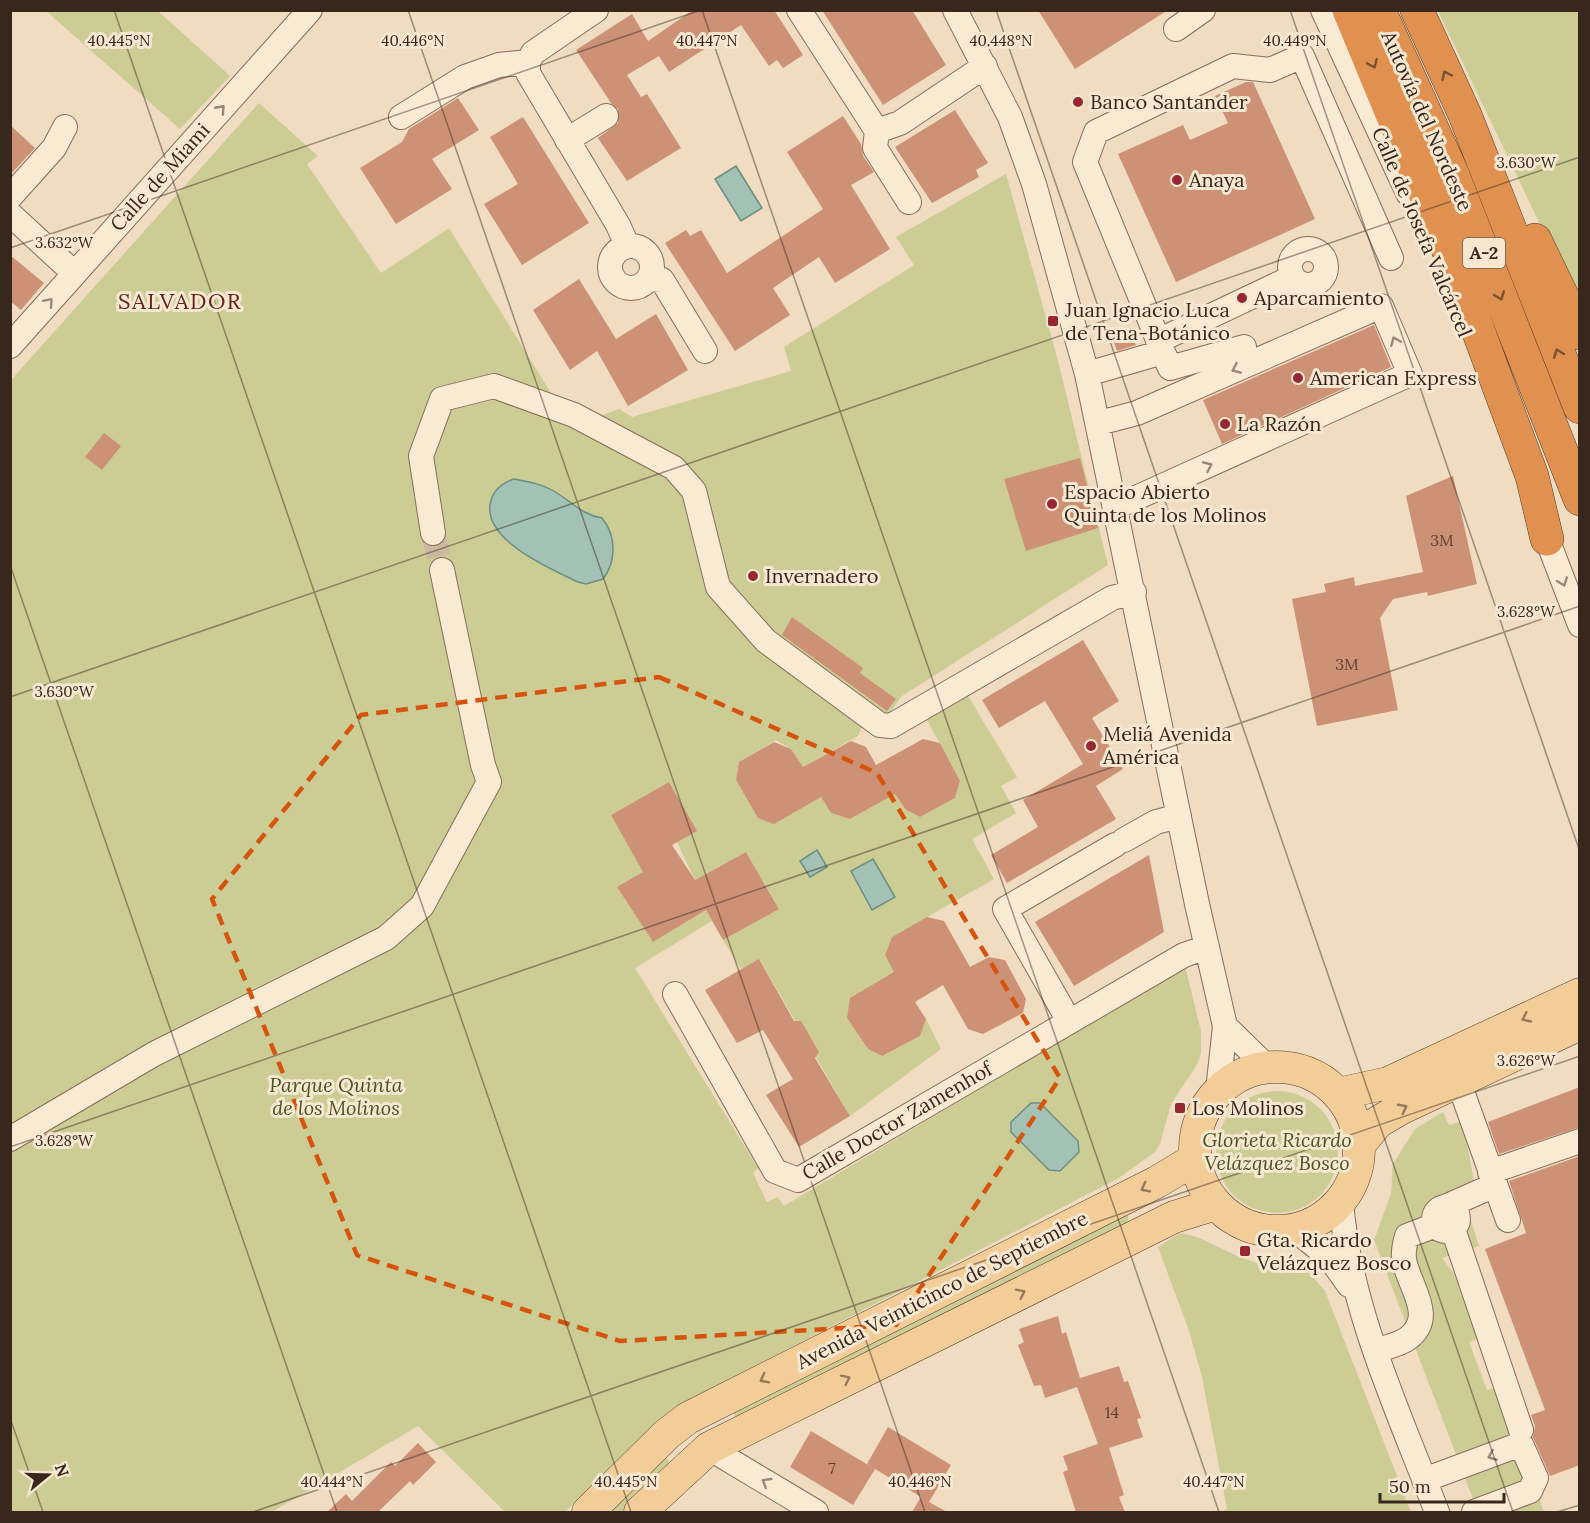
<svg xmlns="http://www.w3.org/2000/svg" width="1590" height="1523" font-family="Lora,serif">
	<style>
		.green { fill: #cccd95 }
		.water { fill: #a4c1b5; stroke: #6b8f82; stroke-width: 1.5 }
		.building { fill: #cd9176 }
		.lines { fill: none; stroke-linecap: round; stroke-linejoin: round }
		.minor-tunnel { stroke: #cab8a0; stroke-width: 24; stroke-dasharray: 24 12; stroke-linecap: butt }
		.minor-casing { stroke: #886d58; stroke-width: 26 }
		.major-casing { stroke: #563c2d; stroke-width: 33 }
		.highway-casing { stroke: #563c2d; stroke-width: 34 }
		.minor { stroke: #f9ead4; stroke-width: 24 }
		.major { stroke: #f3cd98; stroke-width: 32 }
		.highway { stroke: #e09150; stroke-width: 33 }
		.oneway { stroke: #7b5131 }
		.oneway2 { stroke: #988878 }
		.oneway3 { stroke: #967a5a }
		.marked { fill: none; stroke: #d6540e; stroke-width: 4.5; stroke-dasharray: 12 8; stroke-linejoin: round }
		.ticks { fill: none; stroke: #38271d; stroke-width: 1.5; stroke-opacity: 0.45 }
		.poi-dot { fill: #982734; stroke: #f6e7d1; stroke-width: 2 }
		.labels { text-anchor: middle; stroke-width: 6; stroke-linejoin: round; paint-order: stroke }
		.number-label { font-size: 16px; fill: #5d4233 }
		.shield { fill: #f6e7d1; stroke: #716153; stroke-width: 1.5 }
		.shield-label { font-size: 18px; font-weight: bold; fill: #38271d }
		.poi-label { font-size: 20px; fill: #38271d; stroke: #f6e7d1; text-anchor: start }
		.street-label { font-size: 20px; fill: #38271d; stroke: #f6e7d1 }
		.park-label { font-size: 20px; font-style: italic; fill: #4d5523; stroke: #f6e7d1 }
		.quarter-label { font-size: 22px; letter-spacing: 1.5px; fill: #65231c; stroke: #f6e7d1 }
		.ticks-label { font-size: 15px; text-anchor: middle; fill: #38271d; stroke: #f6e7d1; stroke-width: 6; stroke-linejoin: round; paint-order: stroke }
	</style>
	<rect width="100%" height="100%" fill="#efdcc1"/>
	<!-- green -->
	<path class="green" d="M 46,11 L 158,11 L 230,76 L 180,129 Z
		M 1438,11 L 1579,11 L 1579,306 Z
		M 259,103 L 318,156 L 307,164 L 381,273 L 449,228 L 551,393 L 603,415 L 619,409 L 632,417 L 791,371 L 784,347 L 914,265 L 896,237 L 1006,174 L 1057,357 L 1108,565 L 902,696 L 888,715 L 848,696 L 863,724 L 858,736 L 803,767 L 791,749 L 776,740 L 739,762 L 736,780 L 821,797 L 831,813 L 850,819 L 895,794 L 906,810 L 920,817 L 955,798 L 960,781 L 927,720 L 968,696 L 1017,777 L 1001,786 L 1016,813 L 972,839 L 994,879 L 892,937 L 885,955 L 895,972 L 847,1018 L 868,1049 L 882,1056 L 920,1036 L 926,1019 L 941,1049 L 850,1116 L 760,960 L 741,969 L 723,940 L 779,908 L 746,852 L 695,880 L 677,842 L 696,830 L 669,782 L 611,815 L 677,853 L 617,887 L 653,942 L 706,910 L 712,921 L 635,968 L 758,1168 L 753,1173 L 767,1202 L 778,1197 L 784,1206 L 1185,966 L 1201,1031 L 1201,1053 L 1197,1065 L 1171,1104 L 1160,1144 L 1156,1151 L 1119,1178 L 681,1404 L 663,1417 L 565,1512 L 505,1512 L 418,1426 L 272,1512 L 11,1512 L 10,381 Z
		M1216 1152a61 61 0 1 1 122 0a61 61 0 1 1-122 0Z
		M 1443,1112 L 1449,1125 L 1463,1121 L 1474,1182 L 1465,1202 L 1479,1246 L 1442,1258 L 1454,1274 L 1480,1338 L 1469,1342 L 1487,1390 L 1499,1387 L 1544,1512 L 1478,1512 L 1374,1240 L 1391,1194 L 1393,1164 L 1415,1129 Z
		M 1123,1208 C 1129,1215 1130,1219 1126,1227 L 740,1423 L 729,1406 Z
		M 1180,1233 C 1207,1237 1228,1255 1254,1262 C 1271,1267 1289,1261 1305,1271 C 1313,1275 1319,1285 1325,1291 L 1411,1512 L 1221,1512 L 1227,1509 L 1202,1377 L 1189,1331 L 1158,1247 Z
		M 666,1457 L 671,1464 L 629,1512 L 602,1512 Z"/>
	<!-- water -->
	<path class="water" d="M 736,166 L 762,208 L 741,221 L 715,179 Z
		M 514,479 C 531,482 546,485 560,495 C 575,505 584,515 602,518 C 616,535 617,561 603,579 L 586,584 L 578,582 C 551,569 485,541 490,505 C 492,490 502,483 514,479 Z
		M 817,850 L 827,867 L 810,877 L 800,861 Z
		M 873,859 L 895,897 L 872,910 L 851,871 Z
		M 1031,1103 L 1040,1103 L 1078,1141 L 1079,1152 L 1060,1171 L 1049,1170 L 1011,1132 L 1011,1122 Z"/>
	<!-- building -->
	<path class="building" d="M 693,10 L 774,10 L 803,55 L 783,68 L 777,60 L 769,66 L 741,25 L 669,72 L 659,56 L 627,75 L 641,97 L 647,94 L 681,148 L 627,181 L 598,138 L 618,123 L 618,109 L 611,103 L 576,50 L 632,14 L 648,41 Z
		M 822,10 L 912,10 L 946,65 L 883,105 Z
		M 1038,10 L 1168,10 L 1075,69 Z
		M 1246,82 L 1253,82 L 1315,219 L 1176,282 L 1118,154 L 1183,125 L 1190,140 L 1228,123 L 1215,96 Z
		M 458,98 L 479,130 L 432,159 L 452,189 L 396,224 L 360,168 L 402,142 L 409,129 Z
		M 955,110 L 988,163 L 976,170 L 979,177 L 932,203 L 895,147 Z
		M 843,116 L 861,144 L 863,156 L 874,172 L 851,185 L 890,249 L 835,283 L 819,257 L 773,288 L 790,315 L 735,351 L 665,243 L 686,230 L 690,236 L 701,230 L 727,273 L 823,209 L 787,152 Z
		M 523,117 L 589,223 L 522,265 L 484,204 L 518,184 L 490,137 Z
		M 10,125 L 35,148 L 10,175 Z
		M 10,255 L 44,283 L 21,310 L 10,301 Z
		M 579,279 L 616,339 L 656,314 L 688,370 L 628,406 L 597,351 L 570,370 L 533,310 Z
		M 1374,325 L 1391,367 L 1222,444 L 1203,400 Z
		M 1130,329 L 1136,345 L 1117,351 L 1111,334 Z
		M 104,433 L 121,446 L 102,470 L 85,457 Z
		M 1080,458 L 1098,528 L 1026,551 L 1004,479 Z
		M 1453,476 L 1477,584 L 1428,596 L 1427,592 L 1393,599 L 1380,618 L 1398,710 L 1317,726 L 1292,599 L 1326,592 L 1324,584 L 1354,577 L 1355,586 L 1423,572 L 1406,496 Z
		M 792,617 L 863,668 L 860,673 L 896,699 L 887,711 L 782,635 Z
		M 1083,640 L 1119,701 L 1092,718 L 1123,769 L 1096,786 L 1116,819 L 1007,883 L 991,855 L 1038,827 L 1023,800 L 1083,764 L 1045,701 L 999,728 L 982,700 Z
		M 923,739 L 940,743 L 960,781 L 955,798 L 920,817 L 906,810 L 895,794 L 850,819 L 831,813 L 821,797 L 774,824 L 758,818 L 736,780 L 739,762 L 774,742 L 791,749 L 803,767 L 851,741 L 866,747 L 876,765 Z
		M 669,782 L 697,831 L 672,845 L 695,880 L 746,852 L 779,909 L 723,940 L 706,910 L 653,942 L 617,887 L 643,872 L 611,815 Z
		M 1149,855 L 1164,932 L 1074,986 L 1035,922 Z
		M 927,917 L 944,921 L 970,967 L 989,957 L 1005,960 L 1026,999 L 1023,1013 L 983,1034 L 968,1029 L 943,985 L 915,1002 L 926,1019 L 920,1036 L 882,1056 L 868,1049 L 847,1018 L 850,998 L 894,972 L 885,955 L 892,937 Z
		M 759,959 L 794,1021 L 801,1021 L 819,1052 L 815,1058 L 850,1116 L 799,1147 L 766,1095 L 793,1079 L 763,1030 L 737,1043 L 705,990 Z
		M 1580,1087 L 1580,1127 L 1499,1154 L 1488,1122 Z
		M 1580,1156 L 1580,1465 L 1550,1476 L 1533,1437 L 1535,1426 L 1531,1415 L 1545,1410 L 1485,1249 L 1526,1233 L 1509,1181 Z
		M 1058,1316 L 1062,1334 L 1066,1332 L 1080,1378 L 1119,1366 L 1124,1382 L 1128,1381 L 1141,1418 L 1137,1419 L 1143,1437 L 1109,1448 L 1124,1495 L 1119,1497 L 1125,1512 L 1076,1512 L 1063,1472 L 1068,1470 L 1063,1456 L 1098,1444 L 1077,1387 L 1045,1398 L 1041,1385 L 1034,1386 L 1018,1345 L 1024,1342 L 1019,1329 Z
		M 888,1427 L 951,1465 L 929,1502 L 947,1512 L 912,1512 L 921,1497 L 867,1464 Z
		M 811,1431 L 875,1469 L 853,1505 L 790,1467 Z
		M 418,1443 L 436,1462 L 413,1485 L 410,1481 L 378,1512 L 327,1512 L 346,1494 L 352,1501 L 391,1462 L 395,1466 Z"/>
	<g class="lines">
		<!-- minor-tunnel -->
		<path class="minor-tunnel" d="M 433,533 L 442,570"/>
		<defs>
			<path id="minor" d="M 596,10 L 533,53 L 528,62 L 528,73 L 618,225 L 627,245
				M 799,10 L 877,131 L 900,123 L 985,66
				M 955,10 L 1010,117 L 1034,184 L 1087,374 L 1197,904 L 1225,1026 L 1267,1067
				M 1323,10 L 1408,193
				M 1176,29 L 1203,10
				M 401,117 L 465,77 L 499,65 L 528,62
				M 877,131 L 875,148 L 909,202
				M 567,140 L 606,116
				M 10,197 L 54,148 L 65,127
				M 10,214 L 74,273
				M610 267a21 21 0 1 1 42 0a21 21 0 1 1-42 0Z
				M1290 267a18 18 0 1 1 36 0a18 18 0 1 1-36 0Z
				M 648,279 L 662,280 L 705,351
				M 1158,341 L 1293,277
				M 10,346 L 310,10
				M 1163,352 L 1085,162 L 1096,132 L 1233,66 L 1270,70 L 1302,56 L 1391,258
				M 1087,374 L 1163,352 L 1170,368 L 1244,347
				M 1099,423 L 1137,413 L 1381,306 L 1410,374 L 1116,507
				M 1541,523 L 1580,625
				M 433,533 L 421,456 L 442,399 L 494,386 L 574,415 L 674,468 L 694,491 L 718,587 L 766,641 L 880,725 L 891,726 L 1112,598 L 1134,592
				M 1124,840 L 1156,822 L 1179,816
				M 675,994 L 775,1171 L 798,1180 L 1184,955 L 1207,947
				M 1069,1021 L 1005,909 L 1115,845
				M 1459,1083 L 1508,1220
				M 1218,1091 L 1225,1026
				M 10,1139 L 154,1054 L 386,938 L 422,906 L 489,782 L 483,765 L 442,570
				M 1490,1172 L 1580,1141
				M 1341,1201 C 1349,1307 1399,1413 1437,1512
				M1434 1219a12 12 0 1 1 24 0a12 12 0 1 1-24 0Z
				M 1445,1207 L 1495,1185
				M 1294,1229 L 1329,1257 L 1349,1285
				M 1453,1229 L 1521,1430
				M 1376,1351 C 1386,1347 1398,1345 1407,1339 C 1438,1317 1408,1286 1404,1259 C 1403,1251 1405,1243 1407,1236 L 1436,1225
				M 709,1448 L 816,1512
				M 1424,1480 L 1521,1444 L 1536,1478 L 1530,1491 L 1474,1512"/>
			<path id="major" d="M1195 1149a82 82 0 1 1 164 0a82 82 0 1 1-164 0Z
				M 1338,1094 L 1388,1083 L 1580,994
				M 1359,1145 L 1378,1122 L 1402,1108 L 1580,1024
				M 588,1512 L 667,1434 L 688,1418 L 1157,1182 L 1195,1159
				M 640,1512 L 709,1448 L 1174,1217 L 1216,1204"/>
			<path id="highway" d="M 1349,10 L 1448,249 L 1532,476 L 1547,539
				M 1379,10 L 1452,173 L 1580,499
				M 1417,10 L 1465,115 L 1580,407
				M 1535,240 L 1580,333"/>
		</defs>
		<!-- minor casing -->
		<use href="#minor" class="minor-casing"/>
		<!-- major casing -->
		<use href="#major" class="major-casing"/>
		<!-- highway casing -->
		<use href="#highway" class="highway-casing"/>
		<!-- minor -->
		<use href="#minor" class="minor"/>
		<!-- major -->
		<use href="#major" class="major"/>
		<!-- highway -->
		<use href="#highway" class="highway"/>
	</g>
	<!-- one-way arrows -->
	<defs><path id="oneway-chevron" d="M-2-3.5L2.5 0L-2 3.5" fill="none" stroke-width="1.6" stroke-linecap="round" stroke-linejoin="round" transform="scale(1.5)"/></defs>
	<g class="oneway">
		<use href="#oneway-chevron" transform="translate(1373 64) rotate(67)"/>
		<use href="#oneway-chevron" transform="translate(1446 75) rotate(-115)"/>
		<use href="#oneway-chevron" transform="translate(1500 296) rotate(69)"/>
		<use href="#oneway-chevron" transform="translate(1558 353) rotate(-111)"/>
	</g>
	<g class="oneway2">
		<use href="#oneway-chevron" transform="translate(221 109) rotate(-48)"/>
		<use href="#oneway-chevron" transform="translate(49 302) rotate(-49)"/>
		<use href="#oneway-chevron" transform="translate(1395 341) rotate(-113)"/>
		<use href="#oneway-chevron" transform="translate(1236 369) rotate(156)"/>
		<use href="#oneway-chevron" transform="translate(1208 466) rotate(-24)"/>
		<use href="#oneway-chevron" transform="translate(1563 582) rotate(69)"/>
		<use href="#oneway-chevron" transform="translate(1492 1456) rotate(158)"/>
		<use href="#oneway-chevron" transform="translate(766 1482) rotate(-149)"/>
	</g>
	<g class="oneway3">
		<use href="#oneway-chevron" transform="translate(1526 1018) rotate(155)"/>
		<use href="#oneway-chevron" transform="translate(1403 1108) rotate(-27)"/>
		<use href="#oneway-chevron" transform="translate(1145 1188) rotate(153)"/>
		<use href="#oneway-chevron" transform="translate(1021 1293) rotate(-26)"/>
		<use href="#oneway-chevron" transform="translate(764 1379) rotate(153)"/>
		<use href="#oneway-chevron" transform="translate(846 1379) rotate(-26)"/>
	</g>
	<!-- marked area -->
	<path class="marked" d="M 659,677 L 877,773 L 1060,1078 L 896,1325 L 620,1341 L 357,1255 L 212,899 L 361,715 Z"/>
	<!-- ticks -->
	<path class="ticks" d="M 114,10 L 631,1512M 408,10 L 925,1512M 702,10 L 1219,1512M 996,10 L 1513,1512M 1290,10 L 1580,852M 10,248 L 701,10M 10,565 L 337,1512M 10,697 L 1580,157M 10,1147 L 1580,606M 10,1418 L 43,1512M 253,1512 L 1580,1056M 1557,1512 L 1580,1505"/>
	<!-- markers -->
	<g class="poi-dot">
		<circle cx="1078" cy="102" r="6"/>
		<circle cx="1177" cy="180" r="6"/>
		<circle cx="1242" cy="298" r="6"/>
		<rect x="1047" y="315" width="12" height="12" rx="3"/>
		<circle cx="1298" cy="378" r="6"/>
		<circle cx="1225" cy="424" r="6"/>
		<circle cx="1052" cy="504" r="6"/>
		<circle cx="753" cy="576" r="6"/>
		<circle cx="1091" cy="746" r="6"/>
		<rect x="1174" y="1102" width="12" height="12" rx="3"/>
		<rect x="1239" y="1245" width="12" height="12" rx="3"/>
	</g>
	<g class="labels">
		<!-- number labels -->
		<g class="number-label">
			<text x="1442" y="546">3M</text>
			<text x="1347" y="670">3M</text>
			<text x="1112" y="1418">14</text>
			<text x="832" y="1474">7</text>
		</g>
		<!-- shield labels -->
		<rect class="shield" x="1463" y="238" width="42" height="30" rx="4.5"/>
		<g class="shield-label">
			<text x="1484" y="259">A-2</text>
		</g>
		<!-- poi labels -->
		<g class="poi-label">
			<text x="1090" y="109">Banco Santander</text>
			<text x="1189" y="187">Anaya</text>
			<text x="1254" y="305">Aparcamiento</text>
			<text x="1065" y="317">Juan Ignacio Luca<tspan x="1065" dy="23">de Tena-Botánico</tspan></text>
			<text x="1310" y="385">American Express</text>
			<text x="1237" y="431">La Razón</text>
			<text x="1064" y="499">Espacio Abierto<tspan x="1064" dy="23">Quinta de los Molinos</tspan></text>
			<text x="765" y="583">Invernadero</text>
			<text x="1103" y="741">Meliá Avenida<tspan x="1103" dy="23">América</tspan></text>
			<text x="1192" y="1115">Los Molinos</text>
			<text x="1257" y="1247">Gta. Ricardo<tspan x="1257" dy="23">Velázquez Bosco</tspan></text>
		</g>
		<!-- street labels -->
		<g class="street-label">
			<text transform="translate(1427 121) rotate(66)" y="7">Autovía del Nordeste</text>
			<text transform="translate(160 177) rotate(-48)" y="7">Calle de Miami</text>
			<text transform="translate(1422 232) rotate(67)" y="7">Calle de Josefa Valcárcel</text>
			<text transform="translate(897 1121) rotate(-30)" y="7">Calle Doctor Zamenhof</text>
			<text transform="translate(942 1290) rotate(-27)" y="7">Avenida Veinticinco de Septiembre</text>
		</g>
		<!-- park labels -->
		<g class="park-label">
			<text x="336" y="1092">Parque Quinta<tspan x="336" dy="23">de los Molinos</tspan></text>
			<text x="1277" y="1147">Glorieta Ricardo<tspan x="1277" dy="23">Velázquez Bosco</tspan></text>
		</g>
		<!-- quarter labels -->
		<g class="quarter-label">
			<text x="180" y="309">SALVADOR</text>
		</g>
	</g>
	<g class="ticks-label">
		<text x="119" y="46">40.445°N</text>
		<text x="413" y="46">40.446°N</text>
		<text x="707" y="46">40.447°N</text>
		<text x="1001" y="46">40.448°N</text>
		<text x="1295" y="46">40.449°N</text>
		<text x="1526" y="168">3.630°W</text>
		<text x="64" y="248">3.632°W</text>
		<text x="1526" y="617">3.628°W</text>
		<text x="64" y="697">3.630°W</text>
		<text x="1526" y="1066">3.626°W</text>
		<text x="64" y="1146">3.628°W</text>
		<text x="332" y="1487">40.444°N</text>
		<text x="626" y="1487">40.445°N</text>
		<text x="920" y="1487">40.446°N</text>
		<text x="1214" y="1487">40.447°N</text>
	</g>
	<!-- border -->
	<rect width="1590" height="1523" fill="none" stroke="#38271d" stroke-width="24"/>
	<!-- north arrow -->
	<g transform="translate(48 1475) rotate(71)" stroke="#f6e7d1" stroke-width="4.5" paint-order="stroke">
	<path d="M0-4.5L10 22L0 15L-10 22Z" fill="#38271d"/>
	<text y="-9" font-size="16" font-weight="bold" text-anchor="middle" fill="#38271d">N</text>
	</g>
	<!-- scale -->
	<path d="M1380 1493v9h124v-9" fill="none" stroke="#38271d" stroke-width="3"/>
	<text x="1389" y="1493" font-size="18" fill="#38271d" stroke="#f6e7d1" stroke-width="4.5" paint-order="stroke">50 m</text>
</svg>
